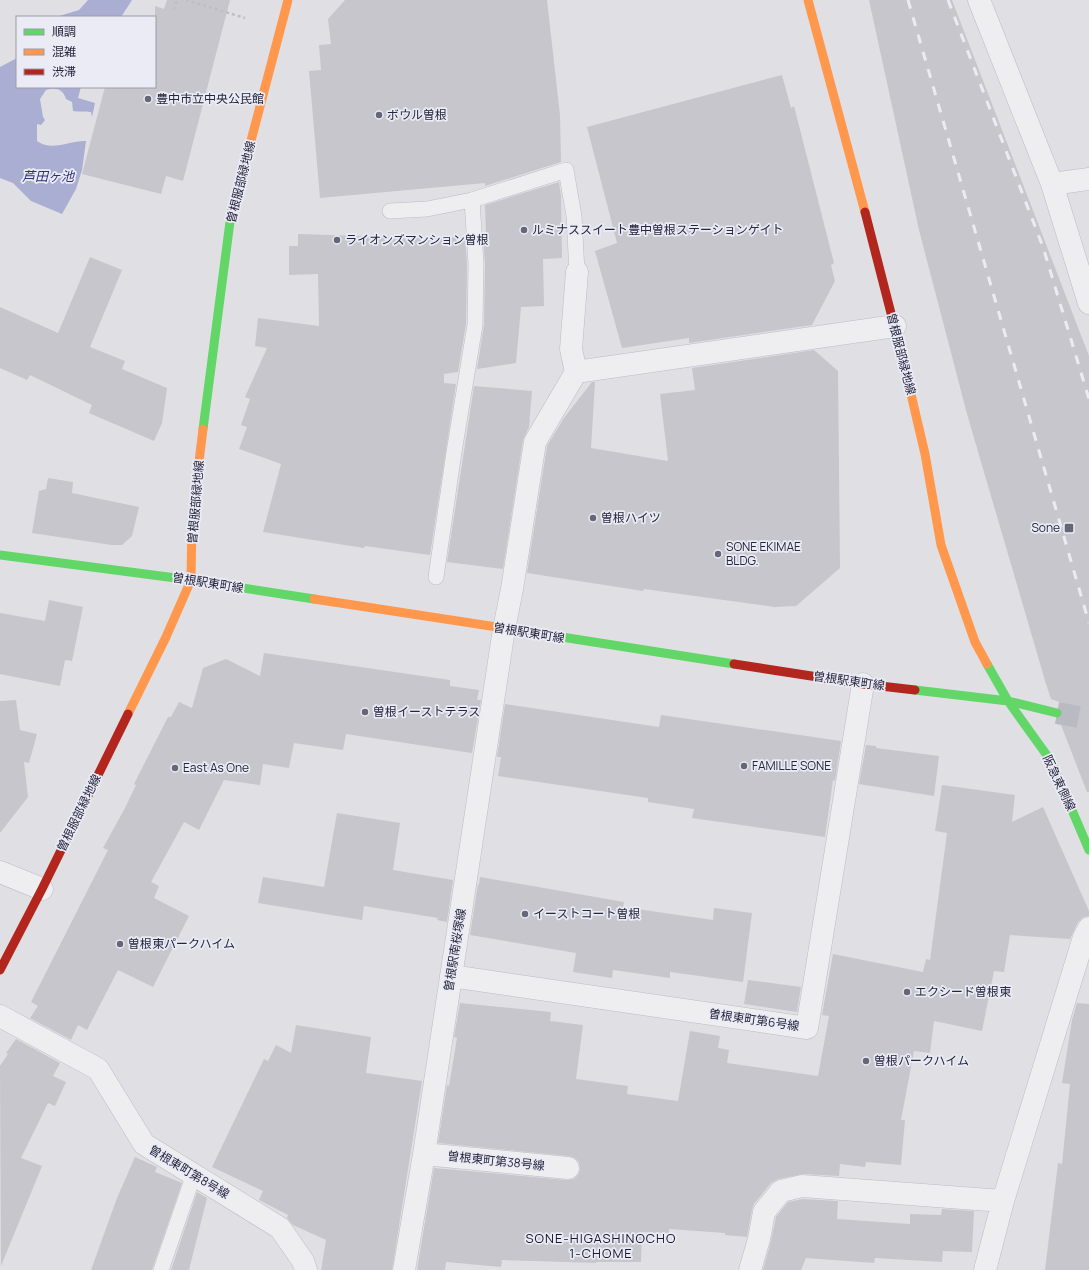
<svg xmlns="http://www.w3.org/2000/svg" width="1089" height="1270" font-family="Manrope,'Noto Sans JP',sans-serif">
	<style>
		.water { fill: #aaaed2 }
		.building { fill: #c6c6cc }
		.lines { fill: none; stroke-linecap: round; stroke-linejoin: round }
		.secondary-tunnel { stroke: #babac3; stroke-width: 22; stroke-dasharray: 22 11; stroke-linecap: butt }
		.lane-casing { stroke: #bcbcc2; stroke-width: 16 }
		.street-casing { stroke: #bcbcc2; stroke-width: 23 }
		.path { stroke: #bebec4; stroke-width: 2.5; stroke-dasharray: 3 3; stroke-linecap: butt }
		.lane { stroke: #eeeef1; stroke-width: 15 }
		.street { stroke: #eeeef1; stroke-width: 22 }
		.fast { stroke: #63d668; stroke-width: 9 }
		.slow { stroke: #ff974d; stroke-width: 9 }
		.jam { stroke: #b3261e; stroke-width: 9 }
		.rail-casing { stroke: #c7c7cc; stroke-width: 4.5 }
		.rail { stroke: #ebebf5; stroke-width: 3; stroke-dasharray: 9; stroke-linecap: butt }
		.poi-dot { fill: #666678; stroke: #ebebf5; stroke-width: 1.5 }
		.labels { text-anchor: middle; stroke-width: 3.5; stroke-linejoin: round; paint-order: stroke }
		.poi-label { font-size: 12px; fill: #25253e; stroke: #ebebf5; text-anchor: start }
		.street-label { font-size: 12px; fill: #25253e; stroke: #ebebf5 }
		.water-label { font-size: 13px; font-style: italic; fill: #2c3175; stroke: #ebebf5 }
		.neighbourhood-label { font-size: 13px; letter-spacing: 1px; fill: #18172f; stroke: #ebebf5 }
	</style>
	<rect width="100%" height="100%" fill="#dfdfe4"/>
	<!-- water -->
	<path class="water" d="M 88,0 L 132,0 L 121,17 L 56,17 L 79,10 Z
		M 17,58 L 17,87 L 81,87 L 78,98 L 95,103 L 92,117 L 91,112 C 84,111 79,112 73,111 L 72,102 L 66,99 C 63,89 56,87 46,90 L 40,99 L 43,117 L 45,120 L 41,125 L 37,124 L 37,141 C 52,152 71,140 86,141 L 82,170 L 76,189 L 62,214 L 31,201 L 13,183 L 0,178 L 0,67 Z"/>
	<!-- building -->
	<path class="building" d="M 167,0 L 230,0 L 183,181 L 166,176 L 161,194 L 82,174 L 105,87 L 155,87 L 155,6 L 164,9 Z
		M 345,0 L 547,0 L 560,115 L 561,162 L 485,186 L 485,183 L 320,198 L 309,71 L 321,70 L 319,45 L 331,44 L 328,19 Z
		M 869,0 L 952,0 L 1089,356 L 1089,792 L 1087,792 L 1061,725 L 1066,721 L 1069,716 L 1069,709 L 1065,704 L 1051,699 L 1046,684 L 967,414 L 919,230 Z
		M 782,75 L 791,108 L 794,106 L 834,263 L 831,265 L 835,281 L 812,325 L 689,343 L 689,338 L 622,348 L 595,251 L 617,243 L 587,127 Z
		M 559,182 L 561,196 L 562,258 L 543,259 L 544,306 L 521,307 L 516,363 L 477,369 L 484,325 L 485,264 L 483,236 L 486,236 L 485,205 Z
		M 298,234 L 432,238 L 465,237 L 467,264 L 466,324 L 458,372 L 444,374 L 444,383 L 456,384 L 430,555 L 365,546 L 364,548 L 263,532 L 281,464 L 239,449 L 247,427 L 241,425 L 250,399 L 245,397 L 267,348 L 255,346 L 258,318 L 319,326 L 318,274 L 289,275 L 289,246 L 298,246 Z
		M 90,257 L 122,270 L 90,347 L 125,361 L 122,369 L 167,388 L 162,423 L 154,441 L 89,413 L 92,405 L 30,375 L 27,380 L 0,368 L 0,307 L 58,333 Z
		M 814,350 L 838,371 L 840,568 L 796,606 L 774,607 L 644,589 L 643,591 L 527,573 L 547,446 L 564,418 L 592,382 L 595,382 L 591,448 L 668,461 L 660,394 L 695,390 L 692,368 Z
		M 474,386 L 532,391 L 529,427 L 523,440 L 503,569 L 447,562 Z
		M 48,478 L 73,482 L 72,493 L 139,507 L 132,536 L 122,545 L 112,545 L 32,533 L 39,491 L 46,489 Z
		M 49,600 L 83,607 L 72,661 L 65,660 L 60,686 L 0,674 L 0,613 L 45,621 Z
		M 264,653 L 450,680 L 450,686 L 479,690 L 477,700 L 481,700 L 472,753 L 346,734 L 343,750 L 294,743 L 289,768 L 263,764 L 260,785 L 224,780 L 199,830 L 184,822 L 151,882 L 159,886 L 154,898 L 189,916 L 153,987 L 118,970 L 87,1030 L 78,1025 L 71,1040 L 30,1018 L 38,1006 L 31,1002 L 108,850 L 103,848 L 125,808 L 136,785 L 134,784 L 168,717 L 171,717 L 179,702 L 192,708 L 203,668 L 226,659 L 260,676 Z
		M 16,700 L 20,730 L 37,734 L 29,763 L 24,762 L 28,797 L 0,833 L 0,701 Z
		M 505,704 L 659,727 L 661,715 L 841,741 L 835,781 L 833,780 L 825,837 L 692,818 L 694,809 L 648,802 L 648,798 L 498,776 L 501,757 L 497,757 Z
		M 866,745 L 876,746 L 876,748 L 939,756 L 934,796 L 859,784 Z
		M 942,785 L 1015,795 L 1012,822 L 1043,807 L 1089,911 L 1089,916 L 1083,917 L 1078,922 L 1070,939 L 1010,935 L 1004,972 L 994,971 L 982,1031 L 934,1021 L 930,1053 L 914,1051 L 901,1120 L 905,1120 L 901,1165 L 866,1162 L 865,1167 L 840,1164 L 839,1176 L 803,1174 L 778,1179 L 771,1183 L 754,1204 L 752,1210 L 747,1237 L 725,1235 L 725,1233 L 669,1229 L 669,1233 L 642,1232 L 641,1262 L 596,1262 L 596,1263 L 502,1260 L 501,1267 L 446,1262 L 445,1270 L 417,1270 L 434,1168 L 567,1180 L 574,1179 L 578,1175 L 580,1170 L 579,1162 L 575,1158 L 569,1156 L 438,1143 L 447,1085 L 449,1086 L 457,1038 L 454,1037 L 460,1003 L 551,1012 L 550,1021 L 583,1025 L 576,1079 L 628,1086 L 627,1094 L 678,1101 L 690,1031 L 720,1036 L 718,1048 L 729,1050 L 727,1063 L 818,1076 L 829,1016 L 822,1015 L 833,954 L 923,972 L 926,959 L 930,960 L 947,833 L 935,831 Z
		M 337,813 L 400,823 L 393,870 L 453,880 L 447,922 L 437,920 L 438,918 L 364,906 L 362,920 L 258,903 L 263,877 L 324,887 Z
		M 480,877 L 624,902 L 623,907 L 713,920 L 714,908 L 752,913 L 743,982 L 670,972 L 670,978 L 613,970 L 612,978 L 573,972 L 576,953 L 470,935 L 478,884 L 479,885 Z
		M 748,980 L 801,987 L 797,1012 L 744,1004 Z
		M 1077,1003 L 1089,1004 L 1089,1270 L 1045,1270 L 1058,1163 L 1062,1164 L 1070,1084 L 1062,1083 L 1072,1020 Z
		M 296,1025 L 371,1037 L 366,1073 L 422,1081 L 392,1270 L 321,1270 L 326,1240 L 293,1225 L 287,1218 L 288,1215 L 259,1200 L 263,1191 L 212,1167 L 264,1059 L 268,1061 L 276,1045 L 291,1053 Z
		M 16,1039 L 60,1063 L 53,1076 L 66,1082 L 55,1106 L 48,1103 L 21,1158 L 42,1166 L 1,1266 L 0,1066 L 8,1054 L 6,1053 Z
		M 135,1157 L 157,1167 L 155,1172 L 182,1183 L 152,1270 L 91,1270 L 117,1198 Z
		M 197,1192 L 207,1198 L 189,1270 L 171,1270 Z
		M 803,1199 L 838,1201 L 837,1219 L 910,1224 L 910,1214 L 941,1215 L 942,1209 L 974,1211 L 972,1252 L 943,1251 L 942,1262 L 875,1258 L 874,1263 L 806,1258 L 801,1270 L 763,1270 L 771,1241 L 776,1217 L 788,1202 Z"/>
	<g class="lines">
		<!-- secondary-tunnel -->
		<path class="secondary-tunnel" d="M 1057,713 L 1089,719"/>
		<defs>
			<path id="lane" d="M 390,211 L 427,209 L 472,200 L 566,170 L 574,216 L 577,272
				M 436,577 L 454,452 L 475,325 L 476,264 L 472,200
				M 161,1270 L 194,1174"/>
			<path id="street" d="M 979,0 L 1052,184 L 1089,303
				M 1052,184 L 1089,179
				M 576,372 L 571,349 L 577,272
				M 0,872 L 42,889
				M 451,976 L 807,1028 L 863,684
				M 0,1016 L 98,1069 L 144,1144 L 280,1228 L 303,1261 L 306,1270
				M 424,1154 L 568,1168
				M 404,1270 L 424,1154 L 504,629 L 512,589 L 535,442 L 576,372 L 895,326
				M 750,1270 L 759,1239 L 764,1212 L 781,1191 L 802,1186 L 1003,1201
				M 985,1270 L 1003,1201 L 1084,937 L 1089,928"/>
		</defs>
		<!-- lane casing -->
		<use href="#lane" class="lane-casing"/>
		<!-- street casing -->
		<use href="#street" class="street-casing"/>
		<!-- path -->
		<path class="path" d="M 186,0 L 245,18
			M 174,10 L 177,0"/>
		<!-- lane -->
		<use href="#lane" class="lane"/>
		<!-- street -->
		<use href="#street" class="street"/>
		<!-- fast -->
		<path class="fast" d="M 203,429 L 231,214 L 243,171
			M 0,555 L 191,580 L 314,599
			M 517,630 L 734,664
			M 987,664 L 1008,701 L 1051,761 L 1089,850
			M 915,690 L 1008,701 L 1057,713"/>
		<!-- slow -->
		<path class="slow" d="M 808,0 L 865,212
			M 243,171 L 288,0
			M 903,360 L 925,454 L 941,545 L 975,642 L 987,664
			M 314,599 L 517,630
			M 128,714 L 166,637 L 191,580 L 192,519 L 203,429"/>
		<!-- jam -->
		<path class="jam" d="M 865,212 L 903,360
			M 734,664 L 863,684 L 915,690
			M 0,970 L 42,889 L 128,714"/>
		<defs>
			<path id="rail" d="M 908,0 L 1089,623
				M 948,0 L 1043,247 L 1089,399"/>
		</defs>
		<!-- rail casing -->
		<use href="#rail" class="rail-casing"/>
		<!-- rail -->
		<use href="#rail" class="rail"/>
	</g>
	<!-- markers -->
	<g class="poi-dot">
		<circle cx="148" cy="99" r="4"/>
		<circle cx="379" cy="115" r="4"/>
		<circle cx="524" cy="230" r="4"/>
		<circle cx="337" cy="240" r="4"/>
		<circle cx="593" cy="518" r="4"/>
		<rect x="1064" y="523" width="10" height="10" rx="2"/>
		<circle cx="718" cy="554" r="4"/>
		<circle cx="365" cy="712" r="4"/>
		<circle cx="744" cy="766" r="4"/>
		<circle cx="175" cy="768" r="4"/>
		<circle cx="525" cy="914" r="4"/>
		<circle cx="120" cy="944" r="4"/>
		<circle cx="907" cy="992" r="4"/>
		<circle cx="866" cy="1061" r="4"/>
	</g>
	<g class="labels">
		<!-- poi labels -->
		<g class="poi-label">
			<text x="156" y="103">豊中市立中央公民館</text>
			<text x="387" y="119">ボウル曽根</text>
			<text x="532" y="234">ルミナススイート豊中曽根ステーションゲイト</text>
			<text x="345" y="244">ライオンズマンション曽根</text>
			<text x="601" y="522">曽根ハイツ</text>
			<text x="1060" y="532" text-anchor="end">Sone</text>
			<text x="726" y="551">SONE EKIMAE<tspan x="726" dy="14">BLDG.</tspan></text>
			<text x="373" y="716">曽根イーストテラス</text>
			<text x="752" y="770">FAMILLE SONE</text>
			<text x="183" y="772">East As One</text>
			<text x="533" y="918">イーストコート曽根</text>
			<text x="128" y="948">曽根東パークハイム</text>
			<text x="915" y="996">エクシード曽根東</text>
			<text x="874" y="1065">曽根パークハイム</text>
		</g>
		<!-- street labels -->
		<g class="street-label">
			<text transform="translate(241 182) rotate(-76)" y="4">曽根服部緑地線</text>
			<text transform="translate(901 354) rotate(76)" y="4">曽根服部緑地線</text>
			<text transform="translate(196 502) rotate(-85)" y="4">曽根服部緑地線</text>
			<text transform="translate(208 583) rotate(9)" y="4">曽根駅東町線</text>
			<text transform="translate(529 633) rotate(9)" y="4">曽根駅東町線</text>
			<text transform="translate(849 681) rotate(8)" y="4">曽根駅東町線</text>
			<text transform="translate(1059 783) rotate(65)" y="4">阪急東側線</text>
			<text transform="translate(79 813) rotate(-64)" y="4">曽根服部緑地線</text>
			<text transform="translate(455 950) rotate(-81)" y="4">曽根駅南桜塚線</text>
			<text transform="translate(754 1020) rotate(8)" y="4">曽根東町第6号線</text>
			<text transform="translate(496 1161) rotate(6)" y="4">曽根東町第38号線</text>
			<text transform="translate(189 1172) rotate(31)" y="4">曽根東町第8号線</text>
		</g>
		<!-- water labels -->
		<g class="water-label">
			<text x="48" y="181">芦田ヶ池</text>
		</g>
		<!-- neighbourhood labels -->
		<g class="neighbourhood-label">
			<text x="601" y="1243">SONE-HIGASHINOCHO<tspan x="601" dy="15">1-CHOME</tspan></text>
		</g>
	</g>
	<!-- legend -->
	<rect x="16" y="16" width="140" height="72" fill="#ebebf5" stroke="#9c9cac"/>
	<rect x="24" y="29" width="20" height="6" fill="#63d668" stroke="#9c9cac"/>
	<text x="52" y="36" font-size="12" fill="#25253e">順調</text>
	<rect x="24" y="49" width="20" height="6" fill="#ff974d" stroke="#9c9cac"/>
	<text x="52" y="56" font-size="12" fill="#25253e">混雑</text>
	<rect x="24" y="69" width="20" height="6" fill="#b3261e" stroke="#9c9cac"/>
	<text x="52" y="76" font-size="12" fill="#25253e">渋滞</text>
</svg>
